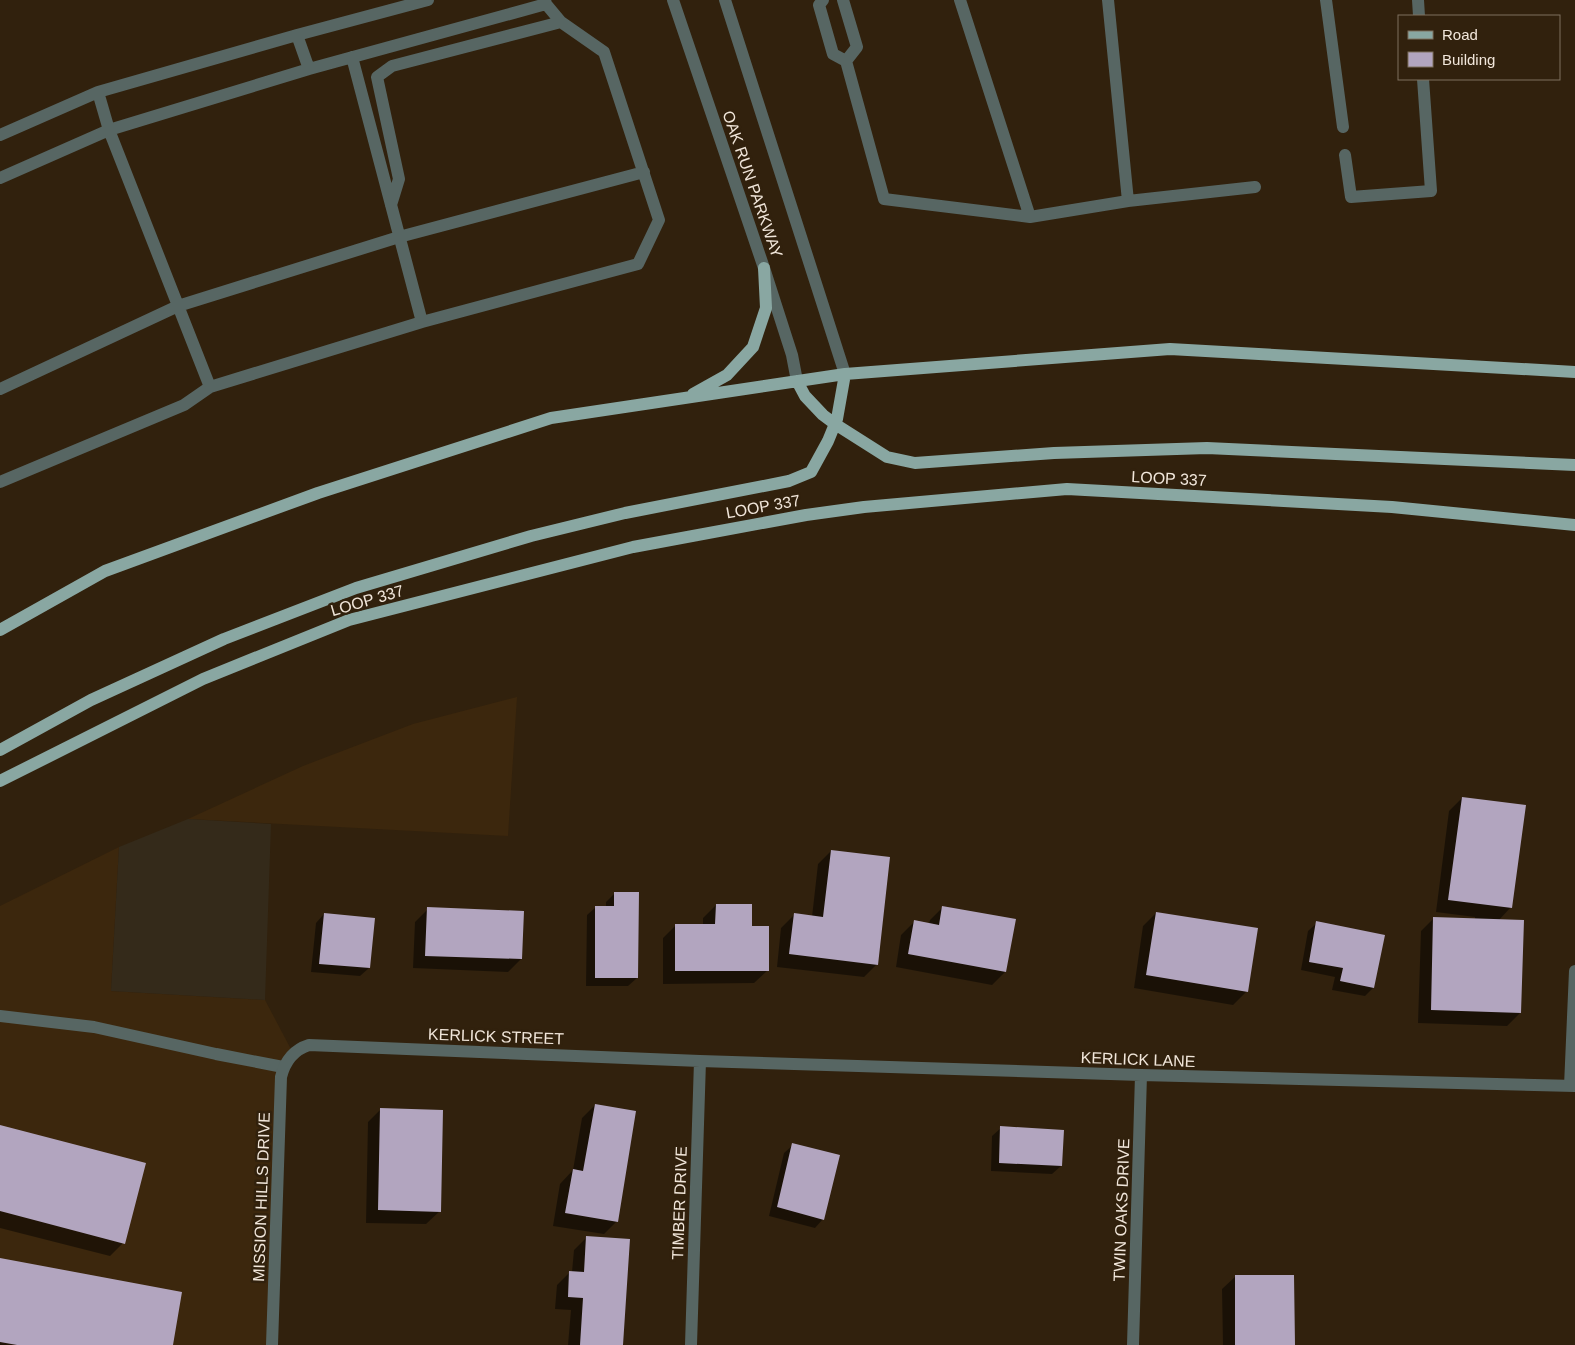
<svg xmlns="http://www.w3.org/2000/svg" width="1575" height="1345" font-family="Helvetica,sans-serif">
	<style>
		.built { fill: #3c270d }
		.industrial { fill: #342a1a }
		.shadow { fill: #0007 }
		.building { fill: #b2a5bf }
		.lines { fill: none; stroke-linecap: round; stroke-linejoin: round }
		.service { stroke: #576663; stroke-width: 12 }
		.minor { stroke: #576663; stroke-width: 12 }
		.tertiary { stroke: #576663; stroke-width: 12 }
		.primary { stroke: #89a7a2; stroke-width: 12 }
		.labels { text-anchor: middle; stroke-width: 5; stroke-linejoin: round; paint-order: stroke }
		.street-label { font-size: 16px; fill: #f1e6da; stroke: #31210d }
	</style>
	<rect width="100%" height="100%" fill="#31210d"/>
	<!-- built -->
	<path class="built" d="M 517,697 L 508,836 L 188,819 L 303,766 L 413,724 Z
		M 119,847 L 111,991 L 265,1000 L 293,1053 L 287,1061 L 272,1345 L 0,1345 L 0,906 Z"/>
	<!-- industrial -->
	<path class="industrial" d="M 188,819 L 271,824 L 265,1000 L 111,991 L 119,847 Z"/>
	<!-- shadow -->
	<path class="shadow" d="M 1462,798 L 1511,907 L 1499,920 L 1520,1013 L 1507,1026 L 1418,1023 L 1421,931 L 1434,918 L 1475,919 L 1475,917 L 1436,912 L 1449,811 Z
		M 831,851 L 877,964 L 864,977 L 777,967 L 781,928 L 794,915 L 812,917 L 818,864 Z
		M 615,893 L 637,978 L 628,986 L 586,986 L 587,915 L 596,907 L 606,907 L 606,902 Z
		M 716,905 L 751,927 L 768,970 L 754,983 L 663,984 L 663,938 L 676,925 L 703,925 L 703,918 Z
		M 943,907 L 1005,972 L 992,985 L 896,967 L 901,935 L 914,922 L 929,924 L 930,920 Z
		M 428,909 L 521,959 L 508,972 L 413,968 L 415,922 Z
		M 1156,913 L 1247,991 L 1233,1005 L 1134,988 L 1143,926 Z
		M 324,914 L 369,968 L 360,976 L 311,972 L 316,923 Z
		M 1317,923 L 1373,988 L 1365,996 L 1332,990 L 1335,977 L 1301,970 L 1308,931 Z
		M 595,1105 L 617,1221 L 604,1234 L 553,1226 L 560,1184 L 573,1170 L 582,1118 Z
		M 381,1109 L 440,1211 L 426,1224 L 366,1223 L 368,1122 Z
		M 0,1127 L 123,1243 L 110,1256 L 0,1228 Z
		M 1001,1128 L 1061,1166 L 1052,1174 L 991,1171 L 992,1136 Z
		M 793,1145 L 823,1219 L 815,1228 L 769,1216 L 784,1153 Z
		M 587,1237 L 622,1345 L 568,1345 L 571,1310 L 555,1309 L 557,1285 L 570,1272 L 572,1272 L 574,1250 Z
		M 0,1259 L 171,1345 L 0,1345 Z
		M 1236,1276 L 1294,1345 L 1223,1345 L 1222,1289 Z"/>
	<!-- building -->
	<path class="building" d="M 1462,797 L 1526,805 L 1512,908 L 1448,900 Z
		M 831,850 L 890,857 L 878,965 L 789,954 L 794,913 L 823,917 Z
		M 614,892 L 639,892 L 638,978 L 595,978 L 595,906 L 614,906 Z
		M 716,904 L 752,904 L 752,926 L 769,926 L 769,971 L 675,971 L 675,924 L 715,924 Z
		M 942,906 L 1016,919 L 1006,972 L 908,954 L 914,920 L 939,925 Z
		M 427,907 L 524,911 L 522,959 L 425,956 Z
		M 1156,912 L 1258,928 L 1248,992 L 1146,975 Z
		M 324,913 L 375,918 L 370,968 L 319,964 Z
		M 1433,917 L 1524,920 L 1521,1013 L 1431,1010 Z
		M 1316,921 L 1385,935 L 1374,988 L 1340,981 L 1343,968 L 1309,962 Z
		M 595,1104 L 636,1111 L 618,1222 L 565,1213 L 573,1169 L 583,1171 Z
		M 380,1108 L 443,1110 L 441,1212 L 378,1210 Z
		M 0,1125 L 146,1163 L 125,1244 L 0,1211 Z
		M 1000,1126 L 1064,1130 L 1062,1166 L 999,1163 Z
		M 792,1143 L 840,1155 L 824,1220 L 777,1207 Z
		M 586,1236 L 630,1239 L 623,1345 L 580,1345 L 583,1298 L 568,1297 L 569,1271 L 584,1272 Z
		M 0,1258 L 182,1292 L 173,1345 L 17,1345 L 0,1342 Z
		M 1235,1275 L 1294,1275 L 1295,1345 L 1235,1345 Z"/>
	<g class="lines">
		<!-- service -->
		<path class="service" d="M 428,0 L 297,35 L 98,92 L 109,130 L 210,387 L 422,322 L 638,264 L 659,220 L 604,52 L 561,22 L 546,4 L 545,0
			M 823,0 L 819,5 L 833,54 L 846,61 L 884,199 L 1030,217
			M 843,0 L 857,47 L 846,61
			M 960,0 L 1030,217 L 1128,201 L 1108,0
			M 1326,0 L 1343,127
			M 1418,0 L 1419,16
			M 297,35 L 309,69 L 546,4
			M 352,57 L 422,322
			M 0,135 L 98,92
			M 1345,155 L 1351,197 L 1431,191 L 1423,79
			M 0,178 L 109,130 L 309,69
			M 1128,201 L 1255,187
			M 391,205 L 399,179 L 377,77 L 392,66 L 561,22
			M 0,389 L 178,306 L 399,237 L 644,172
			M 0,482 L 184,405 L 210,387
			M 0,1016 L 94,1027 L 216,1054 L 283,1067"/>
		<!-- minor -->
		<path class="minor" d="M 1570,1086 L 1575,971
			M 272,1345 L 281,1077 C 285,1061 293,1050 309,1045 L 700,1061 L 1141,1075 L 1575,1086
			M 691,1345 L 700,1061
			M 1133,1345 L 1141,1075"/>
		<!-- tertiary -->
		<path class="tertiary" d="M 673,0 L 764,268 L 792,355 L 797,381
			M 725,0 L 845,374"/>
		<!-- primary -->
		<path class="primary" d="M 797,381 L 805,396 L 823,415 L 835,424 L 887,457 L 915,463 L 1054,453 L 1207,448 L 1575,465
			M 693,394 L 727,375 L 753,347 L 766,308 L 764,268
			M 0,630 L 105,571 L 318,493 L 551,418 L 845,374 L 1170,349 L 1575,372
			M 0,750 L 91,700 L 224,639 L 356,588 L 531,536 L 625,513 L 789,481 L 811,472 L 828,441 L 837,419 L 845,374
			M 0,781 L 203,679 L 349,620 L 633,547 L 806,515 L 864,507 L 1067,489 L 1392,507 L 1575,525"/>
	</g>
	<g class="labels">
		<!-- street labels -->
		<g class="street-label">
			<text transform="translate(753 184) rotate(71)" y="6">OAK RUN PARKWAY</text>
			<text transform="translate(1169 478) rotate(3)" y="6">LOOP 337</text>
			<text transform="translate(763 506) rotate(-10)" y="6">LOOP 337</text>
			<text transform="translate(367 600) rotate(-16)" y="6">LOOP 337</text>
			<text transform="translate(496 1036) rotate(2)" y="6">KERLICK STREET</text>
			<text transform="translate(1138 1059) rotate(2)" y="6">KERLICK LANE</text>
			<text transform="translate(261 1197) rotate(-88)" y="6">MISSION HILLS DRIVE</text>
			<text transform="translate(679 1203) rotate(-88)" y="6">TIMBER DRIVE</text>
			<text transform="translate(1121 1210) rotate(-88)" y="6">TWIN OAKS DRIVE</text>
		</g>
	</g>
	<!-- legend -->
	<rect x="1398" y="15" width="162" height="65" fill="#31210d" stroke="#7e705f"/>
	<rect x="1408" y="31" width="25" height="8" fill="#89a7a2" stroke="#7e705f"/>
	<text x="1442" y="40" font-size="15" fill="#f1e6da">Road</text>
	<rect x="1408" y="52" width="25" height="15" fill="#b2a5bf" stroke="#7e705f"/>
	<text x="1442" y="65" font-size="15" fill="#f1e6da">Building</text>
</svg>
